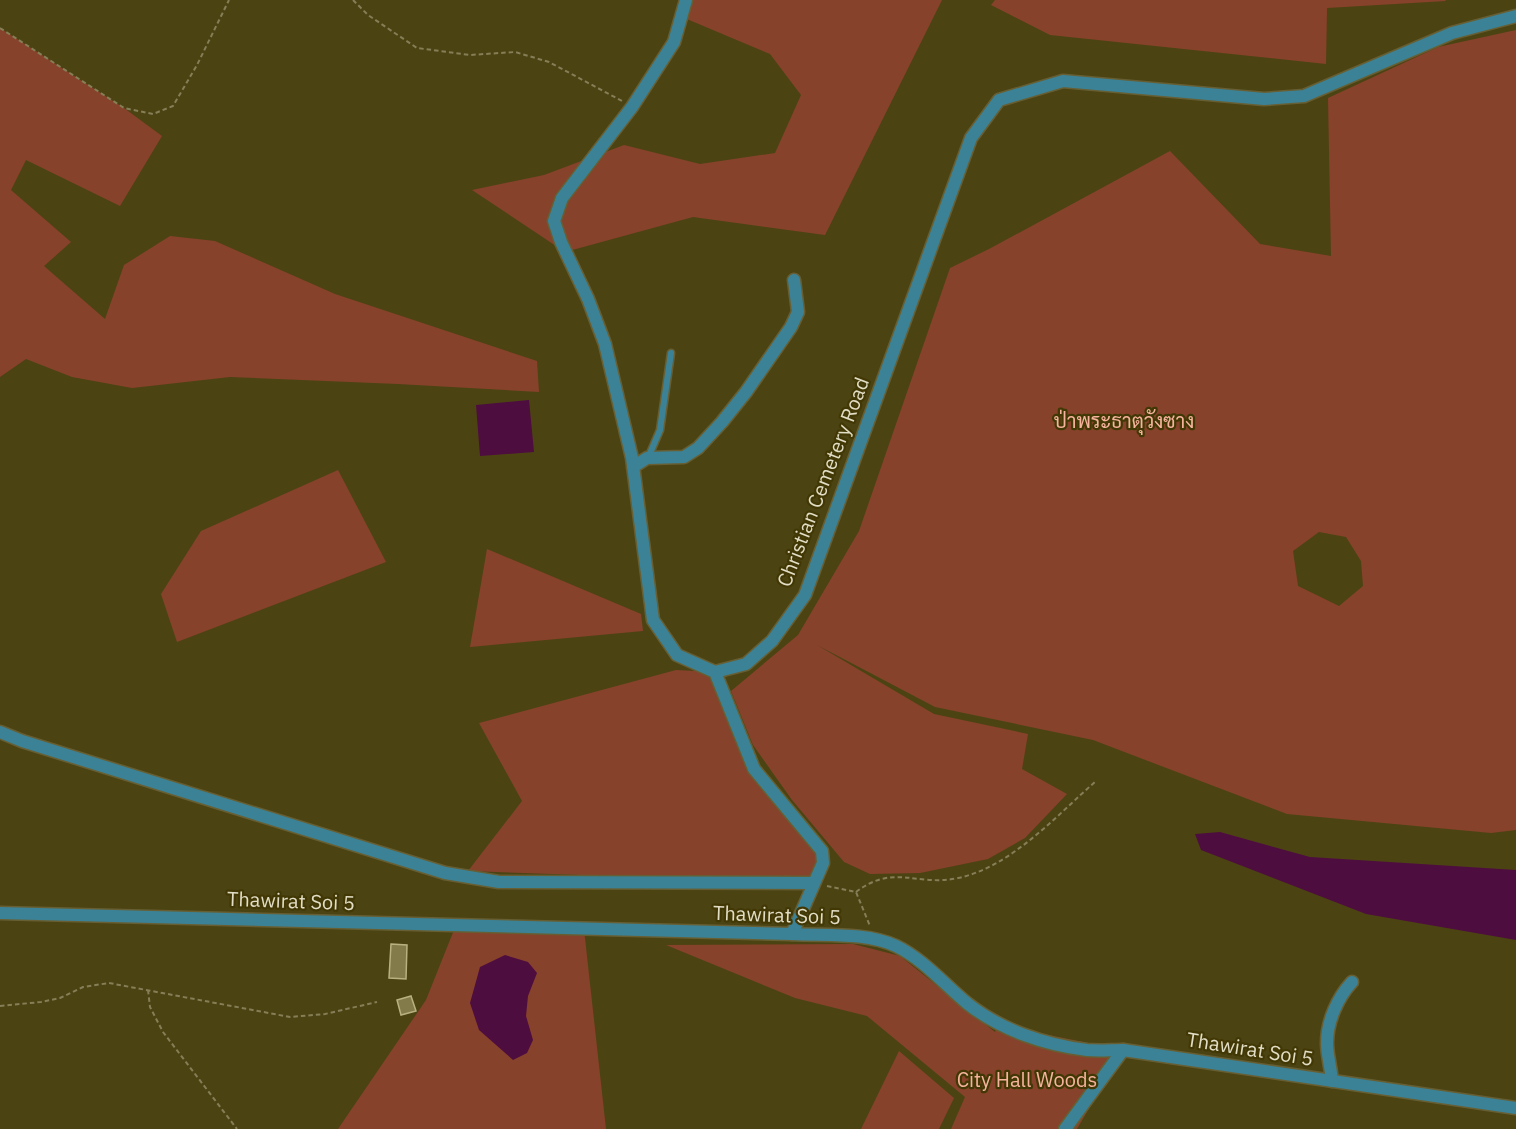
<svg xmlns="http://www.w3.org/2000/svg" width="1516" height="1129" font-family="'IBM Plex Sans',Sarabun,sans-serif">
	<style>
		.green { fill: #87422b; fill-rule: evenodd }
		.water { fill: #4e0d3f }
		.building { fill: #847b4b; stroke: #bab180; stroke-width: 1.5 }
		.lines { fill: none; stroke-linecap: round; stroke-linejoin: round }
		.service-casing { stroke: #675f33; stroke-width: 9 }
		.minor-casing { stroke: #675f33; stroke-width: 15 }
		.tertiary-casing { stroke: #675f33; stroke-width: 15 }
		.path { stroke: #857e57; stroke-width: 2; stroke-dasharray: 4.5 3; stroke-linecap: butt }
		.service { stroke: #3b8296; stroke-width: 6 }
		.minor { stroke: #3b8296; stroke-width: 12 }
		.tertiary { stroke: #3b8296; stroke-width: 12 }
		.labels { text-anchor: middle; stroke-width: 4.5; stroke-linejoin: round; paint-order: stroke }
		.park-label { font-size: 20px; fill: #f6b39d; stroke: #413805 }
		.street-label { font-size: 20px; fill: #e2ddc5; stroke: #413805 }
	</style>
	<rect width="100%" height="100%" fill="#4c4313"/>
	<!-- green -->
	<path class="green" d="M 686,0 L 942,0 L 825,235 L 693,217 L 565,252 L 472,190 L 544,175 L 624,145 L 700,164 L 775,153 L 801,95 L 770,54 L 682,17 Z
		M 995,0 L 1445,0 L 1446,1 L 1327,8 L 1326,64 L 1050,35 L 991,5 Z
		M 0,28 L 124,108 L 162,136 L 120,206 L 26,160 L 11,190 L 71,242 L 44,266 L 105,319 L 124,265 L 170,236 L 215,241 L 335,294 L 537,361 L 539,392 L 398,384 L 230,377 L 132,388 L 72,377 L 26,359 L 0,377 Z
		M 1516,30 L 1516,830 L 1491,833 L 1287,814 L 1093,740 L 935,707 L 817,645 L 934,714 L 1028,734 L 1022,769 L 1067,794 L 1025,838 L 988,859 L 920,873 L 870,874 L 844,862 L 792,800 L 753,745 L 731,691 L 798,635 L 859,531 L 950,268 L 989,249 L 1170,151 L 1260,244 L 1331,256 L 1328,98 L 1438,47 ZM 1319,532 L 1346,537 L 1361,561 L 1363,586 L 1339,606 L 1298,586 L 1293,551 Z
		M 338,470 L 386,562 L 177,642 L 161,594 L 201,531 Z
		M 487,549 L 641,614 L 643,631 L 470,647 Z
		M 676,670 L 715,672 L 754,769 L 822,851 L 813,883 L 468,871 L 522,801 L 479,723 Z
		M 456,925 L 584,929 L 606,1129 L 338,1129 L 426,1000 Z
		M 853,944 L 900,956 L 995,1032 L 998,1025 L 1123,1050 L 1077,1129 L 951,1129 L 965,1097 L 867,1016 L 795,998 L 666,945 Z
		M 899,1051 L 954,1098 L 939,1129 L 861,1129 Z"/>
	<!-- water -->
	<path class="water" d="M 529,400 L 534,452 L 480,456 L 476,405 Z
		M 1220,832 L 1310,857 L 1516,870 L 1516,940 L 1366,914 L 1201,850 L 1195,834 Z
		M 505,955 L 528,962 L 537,973 L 528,996 L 526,1016 L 533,1040 L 527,1053 L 513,1060 L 479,1030 L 470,1003 L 480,967 Z"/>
	<!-- building -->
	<path class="building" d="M 391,944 L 407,945 L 406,979 L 389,978 Z
		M 411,996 L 416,1011 L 401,1015 L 397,1000 Z"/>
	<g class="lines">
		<defs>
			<path id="service" d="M 648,458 L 660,430 L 671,353"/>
			<path id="minor" d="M 686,0 L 674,42 L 632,107 L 562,198 L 554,221 L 561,242 L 588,299 L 605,344 L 632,458 L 653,620 L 677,655 L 715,672 L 746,664 L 772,641 L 805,595 L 971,138 L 999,100 L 1063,81 L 1264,99 L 1304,96 L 1452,33 L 1516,16
				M 633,467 L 647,458 L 684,457 L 698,448 L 722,422 L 746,392 L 791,327 L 798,312 L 794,280
				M 715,672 L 754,769 L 822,851 L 823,863 L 792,934
				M 0,732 L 22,741 L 445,873 L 499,882 L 813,883
				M 1332,1081 C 1331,1068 1327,1055 1327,1043 C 1327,1021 1338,997 1352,982
				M 1065,1129 L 1123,1050"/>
			<path id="tertiary" d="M 0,913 L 792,934 C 825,936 866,932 896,946 C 923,959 945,985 968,1004 C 1001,1030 1045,1045 1087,1050 C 1099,1051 1111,1050 1123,1050 L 1516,1108"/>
		</defs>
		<!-- service casing -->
		<use href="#service" class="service-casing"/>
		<!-- minor casing -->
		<use href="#minor" class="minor-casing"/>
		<!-- tertiary casing -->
		<use href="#tertiary" class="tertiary-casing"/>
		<!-- path -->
		<path class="path" d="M 353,0 L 368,15 L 417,48 L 470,55 L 515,52 L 549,62 L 622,101
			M 0,28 L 124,108 L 153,114 L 173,106 L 197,65 L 229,0
			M 827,886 L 856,892 L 870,926
			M 856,892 C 894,863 916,887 958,878 C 1011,867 1056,816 1096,781
			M 148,990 L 150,1007 L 163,1032 L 237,1129
			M 0,1006 L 41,1002 L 60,998 L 83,987 L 109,983 L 290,1017 L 325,1014 L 377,1002"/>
		<!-- service -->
		<use href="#service" class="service"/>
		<!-- minor -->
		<use href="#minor" class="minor"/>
		<!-- tertiary -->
		<use href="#tertiary" class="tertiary"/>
	</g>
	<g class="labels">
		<!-- park labels -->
		<g class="park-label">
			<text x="1124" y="428">ป่าพระธาตุวังซาง</text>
			<text x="1027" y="1087">City Hall Woods</text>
		</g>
		<!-- street labels -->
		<g class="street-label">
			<text transform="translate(823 482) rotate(-69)" y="7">Christian Cemetery Road</text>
			<text transform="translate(291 901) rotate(2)" y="7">Thawirat Soi 5</text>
			<text transform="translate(777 915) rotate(2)" y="7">Thawirat Soi 5</text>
			<text transform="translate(1250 1049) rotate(9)" y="7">Thawirat Soi 5</text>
		</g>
	</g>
</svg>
